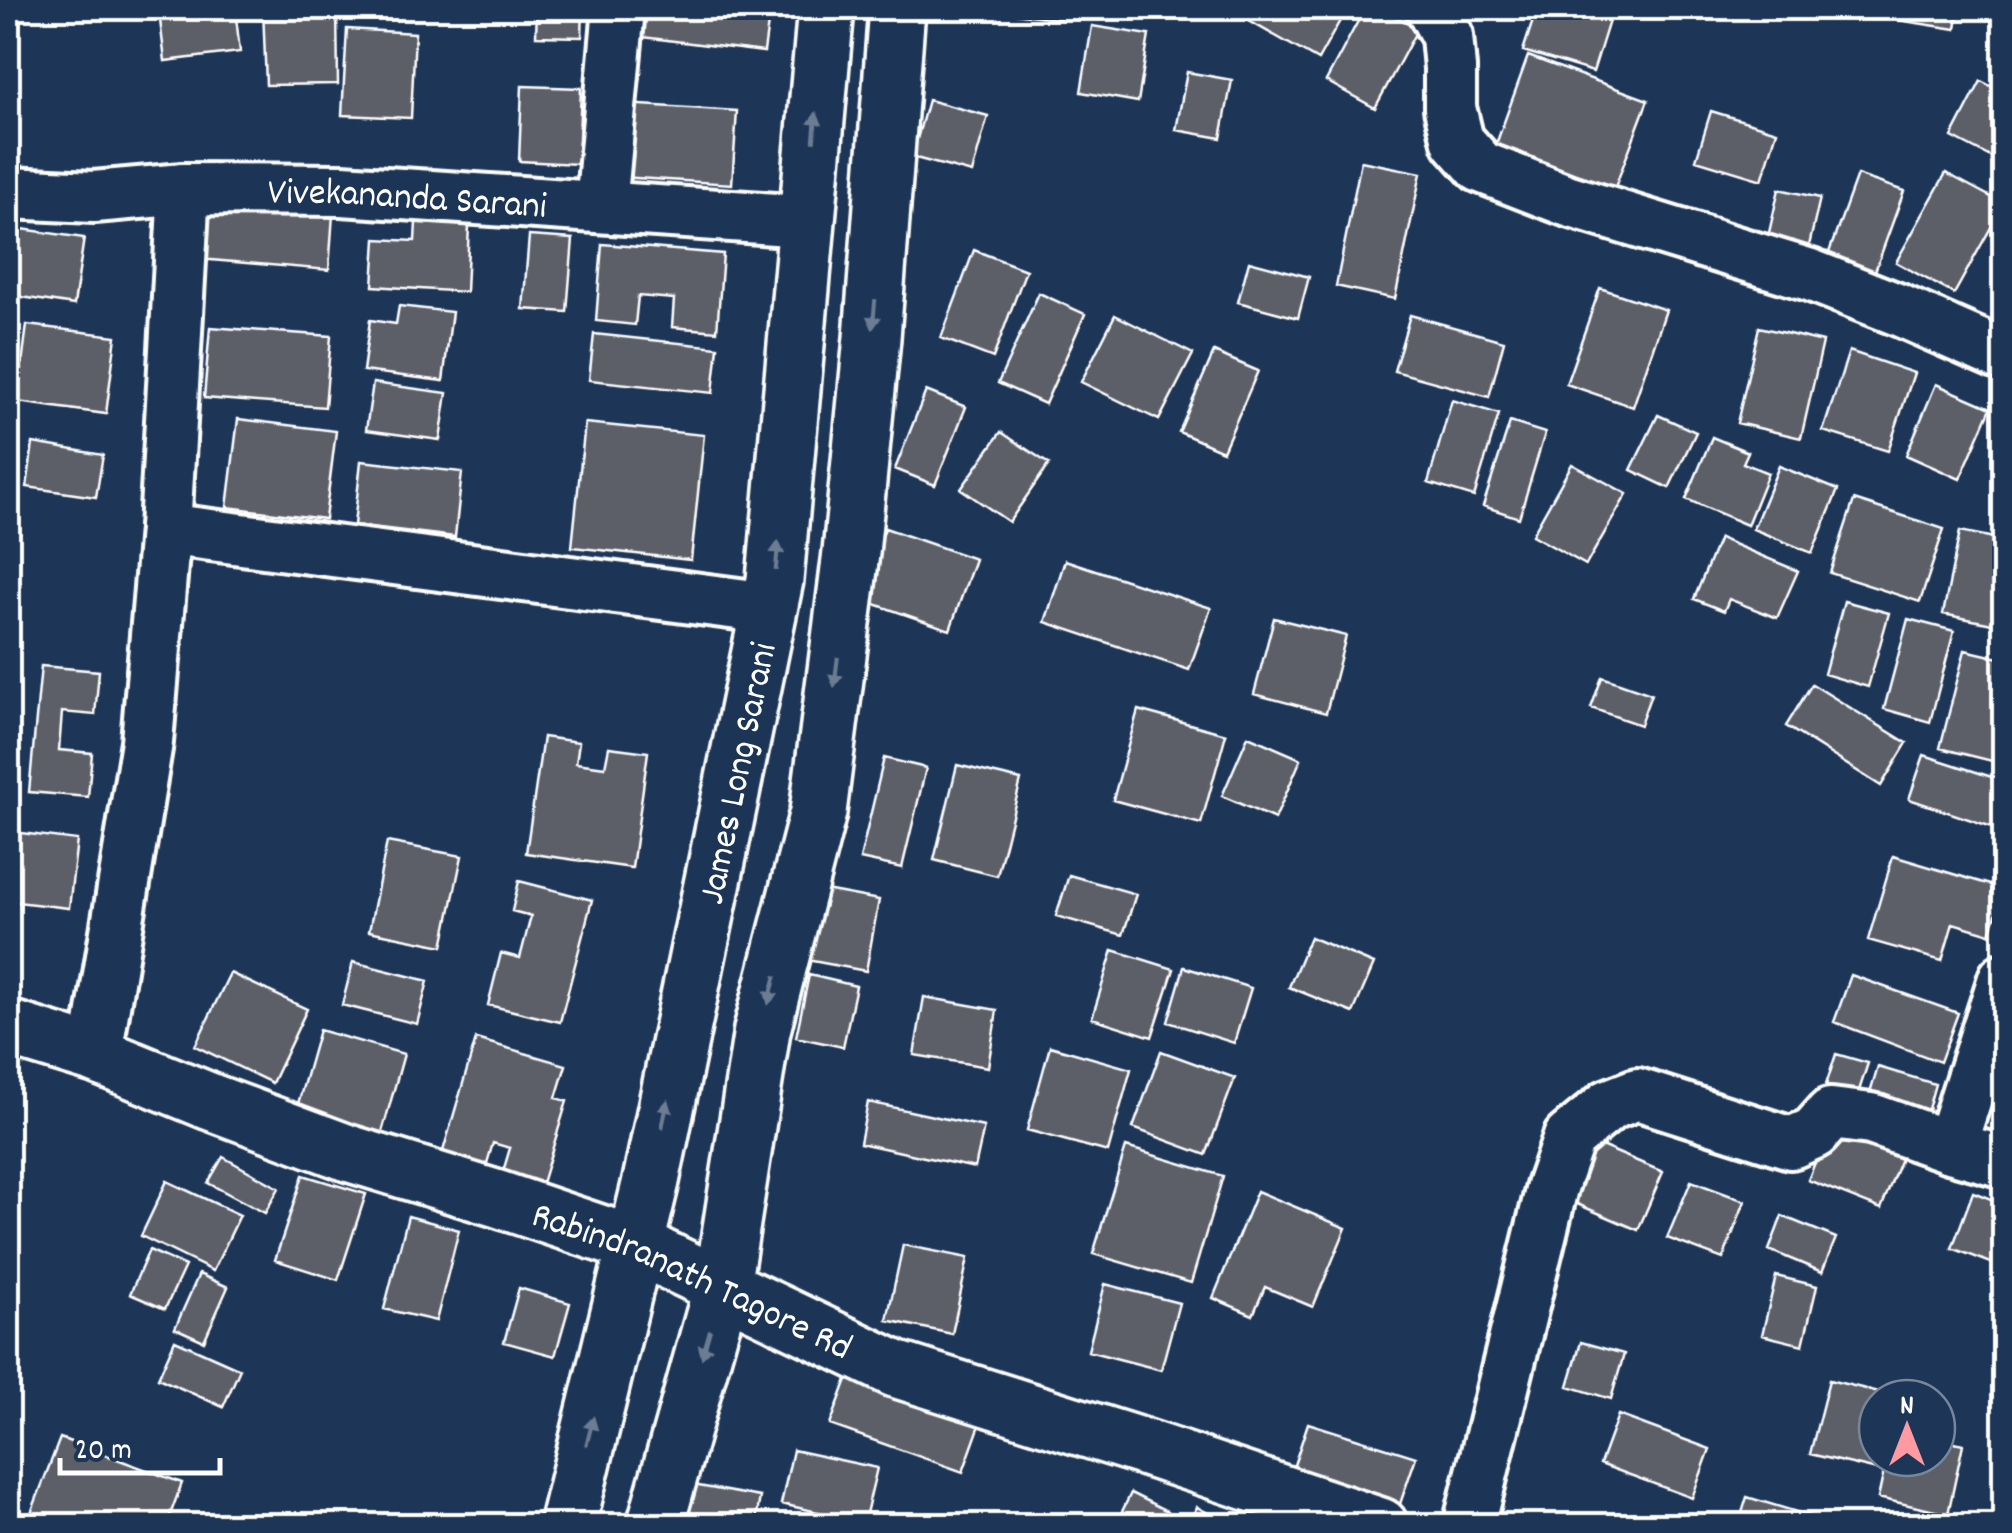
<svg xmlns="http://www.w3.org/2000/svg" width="2012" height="1533" font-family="Dekko,sans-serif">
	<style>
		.building { fill: #5d5e67; stroke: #fff; stroke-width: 2.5 }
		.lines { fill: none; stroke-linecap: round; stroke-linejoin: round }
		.minor-casing { stroke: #fff; stroke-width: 58 }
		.tertiary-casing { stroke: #fff; stroke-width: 62 }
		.secondary-casing { stroke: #fff; stroke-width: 62 }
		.minor { stroke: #1d3557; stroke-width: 50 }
		.tertiary { stroke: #1d3557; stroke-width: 55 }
		.secondary { stroke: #1d3557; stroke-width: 55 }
		.oneway { fill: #6c7c92 }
		.labels { text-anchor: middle; stroke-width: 8; stroke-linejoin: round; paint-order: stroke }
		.street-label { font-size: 38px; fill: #fff; stroke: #1d3557 }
	</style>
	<rect width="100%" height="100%" fill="#1d3557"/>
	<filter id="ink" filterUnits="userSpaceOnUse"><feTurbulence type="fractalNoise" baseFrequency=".01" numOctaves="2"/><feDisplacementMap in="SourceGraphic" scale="20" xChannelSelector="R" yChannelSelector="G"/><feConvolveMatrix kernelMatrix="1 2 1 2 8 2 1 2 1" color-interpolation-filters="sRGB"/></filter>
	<g filter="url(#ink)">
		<!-- building -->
		<path class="building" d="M 193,8 L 235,8 L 240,52 L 165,61 L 159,12 Z
			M 263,8 L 337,8 L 338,84 L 266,85 Z
			M 537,8 L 583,8 L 582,37 L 536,36 Z
			M 637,8 L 770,8 L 764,52 L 634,36 Z
			M 978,8 L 1061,8 L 1060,19 Z
			M 1226,8 L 1347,8 L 1318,60 Z
			M 1365,8 L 1377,8 L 1418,28 L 1375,108 L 1326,81 Z
			M 1537,8 L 1613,8 L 1593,72 L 1523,51 Z
			M 1899,8 L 1959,8 L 1956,29 L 1897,20 Z
			M 1092,26 L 1149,35 L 1138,102 L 1081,92 Z
			M 347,29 L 415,33 L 411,118 L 342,115 Z
			M 1528,56 L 1648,100 L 1614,190 L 1495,147 Z
			M 1187,72 L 1232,80 L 1221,138 L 1176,130 Z
			M 1981,81 L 2004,93 L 2004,164 L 1952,137 Z
			M 522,86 L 581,88 L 578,164 L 519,161 Z
			M 928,100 L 988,116 L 972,173 L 912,157 Z
			M 624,104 L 737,111 L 732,184 L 620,177 Z
			M 1711,111 L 1777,131 L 1762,180 L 1696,160 Z
			M 1361,161 L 1421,173 L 1395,299 L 1336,286 Z
			M 1946,173 L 2004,204 L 1954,294 L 1896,262 Z
			M 1857,175 L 1904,191 L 1874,274 L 1827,258 Z
			M 1779,189 L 1820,198 L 1806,259 L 1765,250 Z
			M 204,204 L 333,214 L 329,270 L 199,259 Z
			M 416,222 L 469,225 L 466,292 L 373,286 L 376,239 L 415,241 Z
			M 8,227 L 84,238 L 74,305 L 8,295 Z
			M 529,236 L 573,239 L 567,312 L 523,309 Z
			M 602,244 L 723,254 L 717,331 L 672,327 L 674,299 L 638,296 L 635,325 L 596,321 Z
			M 974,250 L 1026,270 L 993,358 L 941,338 Z
			M 1249,261 L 1309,277 L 1298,318 L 1238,302 Z
			M 1600,288 L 1666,310 L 1633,407 L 1566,384 Z
			M 1039,293 L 1085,314 L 1045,404 L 998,383 Z
			M 399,306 L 452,312 L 443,381 L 363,371 L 370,320 L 396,324 Z
			M 1115,315 L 1193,354 L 1159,420 L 1081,382 Z
			M 1410,315 L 1504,341 L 1489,397 L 1394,371 Z
			M 27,325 L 116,336 L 106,414 L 17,402 Z
			M 210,327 L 331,336 L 325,407 L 204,398 Z
			M 1759,327 L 1823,342 L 1801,438 L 1737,423 Z
			M 594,334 L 718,347 L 713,393 L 589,380 Z
			M 1849,351 L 1914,373 L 1888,451 L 1823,431 Z
			M 1214,352 L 1258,371 L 1223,451 L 1179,432 Z
			M 373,383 L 447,393 L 440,440 L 366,430 Z
			M 1936,384 L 1991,408 L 1960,479 L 1906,455 Z
			M 926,391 L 966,407 L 935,485 L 895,469 Z
			M 1452,400 L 1499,414 L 1474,497 L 1428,483 Z
			M 1658,415 L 1696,432 L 1669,488 L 1631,470 Z
			M 238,419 L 336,431 L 325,519 L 227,507 Z
			M 1510,422 L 1545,433 L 1519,518 L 1483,506 Z
			M 585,423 L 704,435 L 691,560 L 572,547 Z
			M 1001,432 L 1049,464 L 1009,522 L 961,489 Z
			M 1712,437 L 1748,452 L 1743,463 L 1768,473 L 1747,525 L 1686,499 Z
			M 33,443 L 103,455 L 96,497 L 27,487 Z
			M 361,461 L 462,472 L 455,537 L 354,525 Z
			M 1572,464 L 1627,494 L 1586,565 L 1532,535 Z
			M 1779,466 L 1838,490 L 1812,553 L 1753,529 Z
			M 1854,500 L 1944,529 L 1920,602 L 1830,573 Z
			M 885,528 L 975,559 L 950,630 L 860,599 Z
			M 1960,531 L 2004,540 L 2004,616 L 2002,626 L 1943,614 Z
			M 1719,538 L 1798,571 L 1777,618 L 1729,599 L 1724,611 L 1694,599 Z
			M 1065,560 L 1211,608 L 1189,670 L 1045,622 Z
			M 1844,601 L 1889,613 L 1868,687 L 1824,674 Z
			M 1274,618 L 1346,636 L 1326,713 L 1254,694 Z
			M 1908,619 L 1954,631 L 1930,722 L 1884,709 Z
			M 1965,650 L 2004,659 L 2004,764 L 1940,748 Z
			M 41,666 L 99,671 L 95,715 L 62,712 L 59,750 L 92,753 L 88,797 L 29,792 Z
			M 1602,677 L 1651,694 L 1640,725 L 1591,708 Z
			M 1812,684 L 1907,743 L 1881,786 L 1786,726 Z
			M 1138,710 L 1226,734 L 1201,824 L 1113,800 Z
			M 1248,736 L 1301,759 L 1275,819 L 1222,796 Z
			M 543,737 L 579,742 L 576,763 L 605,767 L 609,747 L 648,752 L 632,868 L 526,853 Z
			M 1924,755 L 2004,781 L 2004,831 L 1909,799 Z
			M 884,758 L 926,768 L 902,868 L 860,859 Z
			M 957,765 L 1021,780 L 997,876 L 934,860 Z
			M 13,832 L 77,840 L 69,908 L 8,901 Z
			M 387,842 L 462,856 L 443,946 L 369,931 Z
			M 1893,856 L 2004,889 L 1990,934 L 1953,923 L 1942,961 L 1868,940 Z
			M 1069,875 L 1136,894 L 1123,935 L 1056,916 Z
			M 519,881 L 592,900 L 560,1022 L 488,1005 L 501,953 L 520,958 L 531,916 L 512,911 Z
			M 820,889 L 879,900 L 866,971 L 807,960 Z
			M 1310,937 L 1374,964 L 1353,1013 L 1289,987 Z
			M 1113,950 L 1174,969 L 1152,1037 L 1092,1018 Z
			M 353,962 L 428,981 L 417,1024 L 342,1005 Z
			M 1184,967 L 1251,988 L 1234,1043 L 1168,1022 Z
			M 230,973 L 307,1009 L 272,1083 L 195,1046 Z
			M 809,975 L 856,986 L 843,1047 L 796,1037 Z
			M 1851,975 L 1958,1013 L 1940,1062 L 1834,1022 Z
			M 924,997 L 997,1010 L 988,1067 L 914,1055 Z
			M 319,1030 L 404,1054 L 379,1143 L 294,1118 Z
			M 476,1039 L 566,1065 L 556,1098 L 567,1101 L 539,1193 L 500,1182 L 510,1148 L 493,1143 L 483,1177 L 439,1165 Z
			M 1050,1046 L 1131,1069 L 1108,1152 L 1027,1130 Z
			M 1161,1051 L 1235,1078 L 1206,1155 L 1133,1128 Z
			M 1836,1054 L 1868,1063 L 1858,1094 L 1826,1085 Z
			M 1878,1067 L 1935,1084 L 1923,1127 L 1865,1110 Z
			M 868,1102 L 984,1127 L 975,1168 L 860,1143 Z
			M 1831,1122 L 1904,1151 L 1881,1209 L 1808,1180 Z
			M 1587,1140 L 1663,1172 L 1638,1230 L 1563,1198 Z
			M 1126,1147 L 1223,1176 L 1191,1283 L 1093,1254 Z
			M 223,1157 L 279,1188 L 265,1213 L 208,1183 Z
			M 303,1175 L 366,1194 L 338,1280 L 275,1260 Z
			M 167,1181 L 240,1215 L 213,1271 L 141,1236 Z
			M 1691,1181 L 1745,1201 L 1723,1259 L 1667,1238 Z
			M 1257,1191 L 1346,1228 L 1313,1307 L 1265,1287 L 1253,1315 L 1213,1298 Z
			M 1973,1192 L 2004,1204 L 2004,1268 L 1952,1248 Z
			M 408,1216 L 459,1230 L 436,1321 L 384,1309 Z
			M 1782,1216 L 1836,1238 L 1822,1272 L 1769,1250 Z
			M 903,1245 L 968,1258 L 952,1334 L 887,1320 Z
			M 149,1250 L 185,1266 L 165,1309 L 130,1294 Z
			M 199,1274 L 228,1287 L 204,1341 L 175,1328 Z
			M 1776,1276 L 1817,1286 L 1803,1345 L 1762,1335 Z
			M 1105,1284 L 1179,1303 L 1161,1370 L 1088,1351 Z
			M 519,1288 L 570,1303 L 555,1356 L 504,1342 Z
			M 175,1340 L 240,1369 L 223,1407 L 158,1378 Z
			M 1581,1342 L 1624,1354 L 1611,1399 L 1568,1386 Z
			M 849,1374 L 981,1422 L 963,1472 L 830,1425 Z
			M 1829,1380 L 1895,1396 L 1894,1398 L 1877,1398 L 1877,1458 L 1880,1458 L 1877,1470 L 1810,1454 Z
			M 1618,1415 L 1710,1449 L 1692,1498 L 1600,1464 Z
			M 1308,1423 L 1416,1457 L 1399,1507 L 1291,1474 Z
			M 60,1438 L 182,1483 L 166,1526 L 26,1526 Z
			M 1937,1438 L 1963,1444 L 1948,1514 L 1878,1498 L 1887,1458 L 1937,1458 Z
			M 793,1450 L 877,1468 L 864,1522 L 781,1504 Z
			M 682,1483 L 760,1497 L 755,1526 L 674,1526 Z
			M 1131,1493 L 1175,1515 L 1170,1526 L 1115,1526 Z
			M 1747,1497 L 1843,1526 L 1738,1526 Z
			M 1197,1507 L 1232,1526 L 1187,1526 Z"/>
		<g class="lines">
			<defs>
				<g id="minor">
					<path d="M 1432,8 L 1447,36 L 1450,68 L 1450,108 L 1458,141 L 1481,167 L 1569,201 L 1810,275 L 1899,310 L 2004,356"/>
					<path id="s1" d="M 8,193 L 94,197 L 184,189 L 342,190 L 806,221"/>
					<path d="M 601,207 L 619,8"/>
					<path d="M 165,529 L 769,608"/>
					<path d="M 96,1055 L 147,742 L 165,529 L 184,189"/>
					<path d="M 1950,1147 L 2004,979"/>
					<path d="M 1469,1526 L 1552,1187 L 1569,1138 L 1609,1105 L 1637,1094 L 1791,1143 L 1814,1133 L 1831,1114 L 1871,1119 L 1950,1147 L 2004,1162"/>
				</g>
				<g id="tertiary">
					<path id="s2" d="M 8,1028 L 96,1055 L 211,1102 L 348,1153 L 498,1199 L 635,1245 L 895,1369 L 1140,1446 L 1380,1526"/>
				</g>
				<g id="secondary">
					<path id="s3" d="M 567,1526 L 651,1181 L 775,580 L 826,8"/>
					<path d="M 655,1526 L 722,1287 L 762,1030 L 818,812 L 851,553 L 872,338 L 897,8"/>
				</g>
			</defs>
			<!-- minor casing -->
			<use href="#minor" class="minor-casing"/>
			<!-- tertiary casing -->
			<use href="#tertiary" class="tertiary-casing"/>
			<!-- secondary casing -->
			<use href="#secondary" class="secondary-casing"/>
			<!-- minor -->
			<use href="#minor" class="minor"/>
			<!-- tertiary -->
			<use href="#tertiary" class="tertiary"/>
			<!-- secondary -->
			<use href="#secondary" class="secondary"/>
		</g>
		<!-- one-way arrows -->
		<defs><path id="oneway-solid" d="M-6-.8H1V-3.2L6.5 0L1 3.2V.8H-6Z" transform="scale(2.5)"/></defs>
		<g class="oneway">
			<use href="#oneway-solid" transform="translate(815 127) rotate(-85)"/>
			<use href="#oneway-solid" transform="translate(874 314) rotate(95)"/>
			<use href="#oneway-solid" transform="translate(777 556) rotate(-85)"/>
			<use href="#oneway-solid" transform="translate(836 672) rotate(97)"/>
			<use href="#oneway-solid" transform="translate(772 990) rotate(105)"/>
			<use href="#oneway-solid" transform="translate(665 1114) rotate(-78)"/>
			<use href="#oneway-solid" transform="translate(706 1344) rotate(106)"/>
			<use href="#oneway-solid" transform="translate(590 1431) rotate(-76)"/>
		</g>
	</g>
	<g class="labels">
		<!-- street labels -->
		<g class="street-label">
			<text dy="13" stroke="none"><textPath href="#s1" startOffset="400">Vivekananda Sarani</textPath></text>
			<text dy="13" stroke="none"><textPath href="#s3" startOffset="772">James Long Sarani</textPath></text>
			<text dy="13" stroke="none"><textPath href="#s2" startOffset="730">Rabindranath Tagore Rd</textPath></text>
		</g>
	</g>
	<!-- margin -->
	<rect width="2012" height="1533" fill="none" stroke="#1d3557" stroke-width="40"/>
	<rect x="20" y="20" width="1972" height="1493" fill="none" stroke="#fff" stroke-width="4" filter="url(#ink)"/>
	<!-- north arrow -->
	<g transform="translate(1907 1428)"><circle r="48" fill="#1d3557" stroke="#77869a" stroke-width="2.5"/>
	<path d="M0-8L18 38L0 25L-18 38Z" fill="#ff9aa2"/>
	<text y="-15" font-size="28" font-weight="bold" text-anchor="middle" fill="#ffffff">N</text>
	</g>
	<!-- scale -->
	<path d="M60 1458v15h160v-15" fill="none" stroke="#ffffff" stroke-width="5"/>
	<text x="75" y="1458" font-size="30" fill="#ffffff" stroke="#1d3557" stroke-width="8" paint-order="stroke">20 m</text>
</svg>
